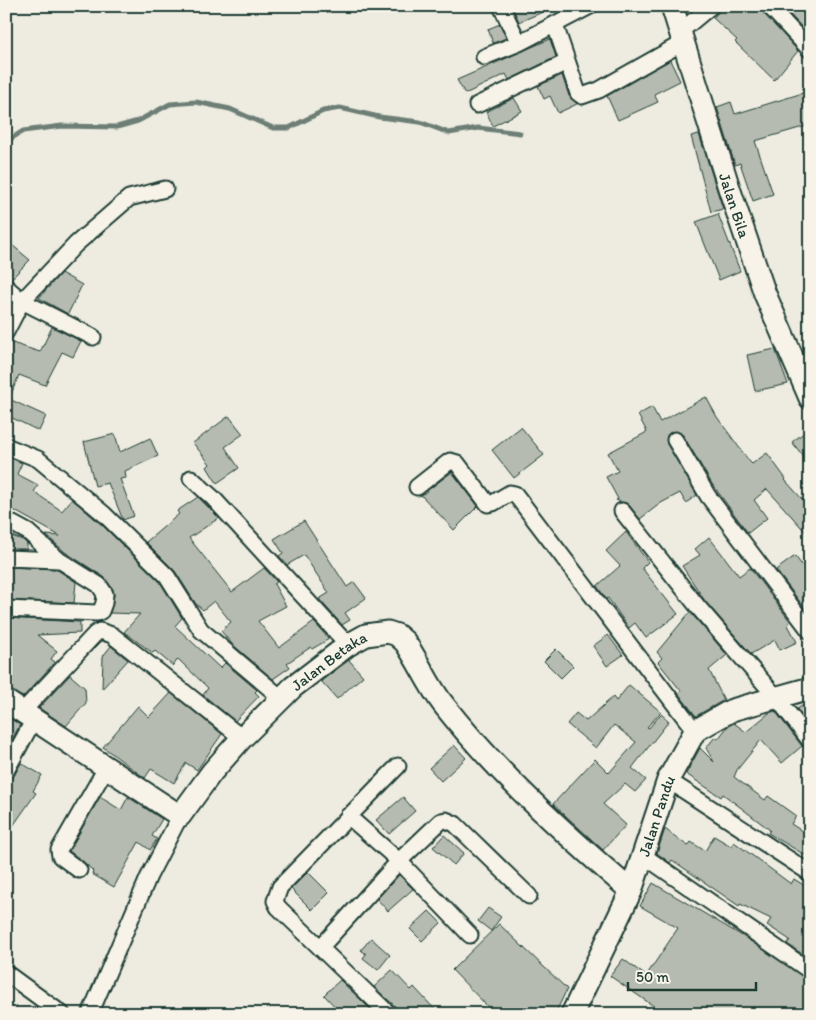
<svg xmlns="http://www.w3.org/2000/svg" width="816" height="1020" font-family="Itim,sans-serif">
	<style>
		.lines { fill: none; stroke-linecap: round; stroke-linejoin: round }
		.stream { stroke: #6c7e74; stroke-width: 5 }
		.building { fill: #b5bbb0; stroke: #1f3d34 }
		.street-casing { stroke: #1f3d34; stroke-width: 19 }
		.secondary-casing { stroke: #1f3d34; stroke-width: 25 }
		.street { stroke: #f7f3e8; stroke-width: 15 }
		.secondary { stroke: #f7f3e8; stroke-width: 21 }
		.labels { text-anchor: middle; stroke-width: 5; stroke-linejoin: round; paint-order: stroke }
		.street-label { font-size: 16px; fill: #1f3d34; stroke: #f7f3e8 }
	</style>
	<rect width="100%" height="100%" fill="#eeece1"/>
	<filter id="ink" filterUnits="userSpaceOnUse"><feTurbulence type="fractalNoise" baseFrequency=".02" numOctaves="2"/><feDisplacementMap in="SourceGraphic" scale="10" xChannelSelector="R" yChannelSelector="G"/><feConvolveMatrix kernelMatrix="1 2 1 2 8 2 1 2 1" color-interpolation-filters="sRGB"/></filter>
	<g filter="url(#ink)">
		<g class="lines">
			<!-- stream -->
			<path class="stream" d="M 6,142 L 23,131 L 62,126 L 117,127 L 138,121 L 170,104 L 196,102 L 230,109 L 273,128 L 289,128 L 323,111 L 340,108 L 379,117 L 420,122 L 449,133 L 478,128 L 520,133"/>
		</g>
		<!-- building -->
		<path class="building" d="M 512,6 L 557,6 L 519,22 Z
			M 724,6 L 758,6 L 798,51 L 774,80 L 735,42 L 737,40 L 713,18 Z
			M 789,6 L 810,6 L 810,31 L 807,33 L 785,9 Z
			M 500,24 L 506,38 L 493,43 L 488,29 Z
			M 550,39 L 556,57 L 509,80 L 506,74 L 465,94 L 457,80 Z
			M 670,60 L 680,81 L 654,94 L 658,102 L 618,120 L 607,96 Z
			M 562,75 L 569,96 L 577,104 L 558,113 L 550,96 L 544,99 L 538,86 Z
			M 806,92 L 810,105 L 810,125 L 755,141 L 773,194 L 753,201 L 740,163 L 735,165 L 717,107 L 731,102 L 735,114 Z
			M 514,98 L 522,111 L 493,126 L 486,112 Z
			M 699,134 L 723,209 L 711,212 L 691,136 Z
			M 718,214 L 740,271 L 719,280 L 696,222 Z
			M 6,240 L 30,260 L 11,279 L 6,278 Z
			M 61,273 L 82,285 L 68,314 L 39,298 Z
			M 52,327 L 81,341 L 73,357 L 62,352 L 45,385 L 19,375 L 9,399 L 46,416 L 39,431 L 6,415 L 6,341 L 40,352 Z
			M 775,349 L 788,384 L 755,391 L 747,355 Z
			M 706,397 L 717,417 L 749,461 L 752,464 L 767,453 L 786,479 L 785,480 L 810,508 L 810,537 L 767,489 L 754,500 L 767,518 L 748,533 L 712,484 L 683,435 L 675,431 L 667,435 L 667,444 L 697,495 L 686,503 L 680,493 L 661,503 L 640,519 L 629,505 L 616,500 L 618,499 L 606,477 L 618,471 L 608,453 L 647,432 L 638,415 L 652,407 L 660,422 Z
			M 229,416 L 243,434 L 225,447 L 239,468 L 217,483 L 207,467 L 210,464 L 193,443 Z
			M 521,427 L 544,455 L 514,478 L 492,450 Z
			M 810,428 L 810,465 L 792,442 Z
			M 115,434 L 120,452 L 150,438 L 158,456 L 125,471 L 126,478 L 120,479 L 134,516 L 123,520 L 108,483 L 95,486 L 84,442 Z
			M 6,456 L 22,463 L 17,474 L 38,485 L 34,492 L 62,511 L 72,499 L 102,525 L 160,582 L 182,618 L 175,626 L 220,668 L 225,663 L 257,690 L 255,692 L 259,696 L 235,721 L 203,695 L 208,688 L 178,659 L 173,666 L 155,651 L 153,653 L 124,632 L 140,614 L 110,613 L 114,595 L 113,589 L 104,577 L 65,552 L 46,535 L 60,536 L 6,506 Z
			M 452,472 L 478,506 L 454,530 L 421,495 Z
			M 198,497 L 219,518 L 189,538 L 232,592 L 264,568 L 277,582 L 274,584 L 286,606 L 258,621 L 279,648 L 314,622 L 329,639 L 312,649 L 311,647 L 287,663 L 290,667 L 273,679 L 232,644 L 221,631 L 231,622 L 214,601 L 203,610 L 196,604 L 175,571 L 146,542 L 179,514 L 177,511 Z
			M 304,521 L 347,587 L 354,582 L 366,598 L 345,613 L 350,620 L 342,625 L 319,599 L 329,593 L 304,555 L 287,565 L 279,556 L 283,553 L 274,539 Z
			M 626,532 L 648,562 L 642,568 L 678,614 L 646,638 L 635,623 L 629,628 L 608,598 L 606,599 L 597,586 L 620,566 L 606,551 Z
			M 6,534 L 23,540 L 27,544 L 27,549 L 6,549 Z
			M 709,537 L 739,576 L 750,568 L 790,621 L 788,625 L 797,642 L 780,650 L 775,640 L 751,654 L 705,601 L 682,566 L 700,555 L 695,549 Z
			M 795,556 L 810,576 L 810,607 L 806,610 L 776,570 Z
			M 6,567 L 56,569 L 76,582 L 74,603 L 6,600 Z
			M 690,612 L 727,655 L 709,670 L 724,700 L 696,716 L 678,693 L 681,691 L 658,662 L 662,658 L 657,652 Z
			M 6,618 L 80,622 L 80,633 L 37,635 L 57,651 L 51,659 L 55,662 L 23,697 L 6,689 Z
			M 608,635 L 623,655 L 607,666 L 593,646 Z
			M 111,646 L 128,660 L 102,689 L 103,656 Z
			M 556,649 L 573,666 L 561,678 L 544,661 Z
			M 349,660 L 363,676 L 337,699 L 321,681 Z
			M 70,675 L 85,688 L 86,703 L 66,726 L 39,708 Z
			M 629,685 L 661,712 L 647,727 L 649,728 L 661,714 L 669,721 L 632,768 L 646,780 L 635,792 L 625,784 L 603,804 L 626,825 L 603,850 L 553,804 L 595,759 L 609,773 L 636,742 L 614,725 L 596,748 L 567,724 L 576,713 L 586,721 L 613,697 L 616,701 Z
			M 171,693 L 222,734 L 197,770 L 186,763 L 174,783 L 151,769 L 145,778 L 103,747 L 138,706 L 149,717 Z
			M 810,701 L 810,725 L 797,709 Z
			M 775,711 L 802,746 L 782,763 L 761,740 L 737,770 L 734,777 L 765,800 L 768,796 L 796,816 L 791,824 L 810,836 L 810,858 L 768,833 L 770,830 L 723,794 L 721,797 L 686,774 L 700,748 L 714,762 L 706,748 L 715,737 L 718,739 L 728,726 L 734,723 L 746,732 L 769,713 Z
			M 6,716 L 20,725 L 6,749 Z
			M 454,745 L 466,758 L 441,781 L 429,768 Z
			M 21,763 L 42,775 L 33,791 L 36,793 L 6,836 L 6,780 L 14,776 Z
			M 100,797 L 121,810 L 128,797 L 162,819 L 152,836 L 157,839 L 150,850 L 139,842 L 114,887 L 92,874 L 93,871 L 85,863 L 69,851 Z
			M 403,797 L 415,811 L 389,834 L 376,820 Z
			M 665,829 L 688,846 L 691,842 L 705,851 L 714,836 L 731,846 L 734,842 L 791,884 L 794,879 L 810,889 L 810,952 L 807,957 L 787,944 L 790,940 L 767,925 L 771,919 L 740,904 L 739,906 L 672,860 L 670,863 L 657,853 Z
			M 444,835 L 464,853 L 454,865 L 433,847 Z
			M 308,872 L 329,893 L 312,910 L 291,889 Z
			M 399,875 L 413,889 L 388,911 L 377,899 Z
			M 653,883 L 744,937 L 810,980 L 810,1014 L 665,1014 L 610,976 L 623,959 L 646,976 L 678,928 L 640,906 Z
			M 488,908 L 501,917 L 491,931 L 478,921 Z
			M 429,911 L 441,923 L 422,941 L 410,929 Z
			M 499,924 L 567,989 L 555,1014 L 495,1014 L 452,970 Z
			M 371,938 L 390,955 L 378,970 L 363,958 L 366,954 L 361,950 Z
			M 392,970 L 411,990 L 414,987 L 439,1014 L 398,1014 L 396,1007 L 374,987 Z
			M 340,980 L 361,1000 L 375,1014 L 342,1014 L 324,995 Z"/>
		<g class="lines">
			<defs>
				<path id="street" d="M 501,6 L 519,43
					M 769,6 L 810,50
					M 555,25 L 578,93 L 582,96 L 599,90 L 684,42
					M 681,31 L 711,6
					M 484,57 L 519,43 L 590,6
					M 477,105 L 567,62
					M 6,287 L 22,301 L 93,337
					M 6,332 L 22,301 L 76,244 L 129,198 L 165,189
					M 675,440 L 708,496 L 810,631
					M 6,446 L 38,459 L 104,514 L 167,576 L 201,630 L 280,697
					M 191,478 L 213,498 L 348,645
					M 417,487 L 450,461 L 457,463 L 488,504 L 493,503 L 510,493 L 515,494 L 695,731
					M 622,511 L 698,607 L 776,697 L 810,741
					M 6,520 L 28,532 L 59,560 L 99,585 L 105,594 L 104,603 L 101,611 L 97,613 L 6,609
					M 6,558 L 59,560
					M 21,713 L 95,634 L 100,631 L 112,635 L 242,738
					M 6,771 L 33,721
					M 668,780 L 810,873
					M 348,816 L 399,861 L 470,935
					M 644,856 L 810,971
					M 79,870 L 60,856 L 59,850 L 106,768
					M 320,948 L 399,861 L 441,821 L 446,820 L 455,824 L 529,896
					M 6,973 L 62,1014
					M 90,1014 L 149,876 L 180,816
					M 389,1014 L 278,907 L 275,901 L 280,887 L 398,766"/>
				<g id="secondary">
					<path id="s1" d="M 672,6 L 729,188 L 765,294 L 810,398"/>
					<path id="s2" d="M 6,701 L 180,816 L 212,772 L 242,738 L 293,687 L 348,645 L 366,635 L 388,632 L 397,635 L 405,642 C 419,662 428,685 443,704 C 497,773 565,834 631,891"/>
					<path id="s3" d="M 572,1014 L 631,891 L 668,780 L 695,731 L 732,710 L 810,688"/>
				</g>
			</defs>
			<!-- street casing -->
			<use href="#street" class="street-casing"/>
			<!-- secondary casing -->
			<use href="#secondary" class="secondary-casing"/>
			<!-- street -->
			<use href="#street" class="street"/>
			<!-- secondary -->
			<use href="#secondary" class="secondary"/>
		</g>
	</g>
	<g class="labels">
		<!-- street labels -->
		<g class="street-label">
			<text dy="6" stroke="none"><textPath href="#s1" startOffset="209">Jalan Bila</textPath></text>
			<text dy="6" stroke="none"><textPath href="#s2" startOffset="425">Jalan Betaka</textPath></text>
			<text dy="6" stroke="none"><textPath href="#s3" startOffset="216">Jalan Pandu</textPath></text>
		</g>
	</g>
	<!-- margin -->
	<rect width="816" height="1020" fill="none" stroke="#f7f3e8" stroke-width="25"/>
	<rect x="12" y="12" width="791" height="995" fill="none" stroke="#1f3d34" stroke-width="2" filter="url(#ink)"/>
	<!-- scale -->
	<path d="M628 982v8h128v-8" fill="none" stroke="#1f3d34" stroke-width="2.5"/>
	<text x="636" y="982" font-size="15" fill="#1f3d34" stroke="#f7f3e8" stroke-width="4" paint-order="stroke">50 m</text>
</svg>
